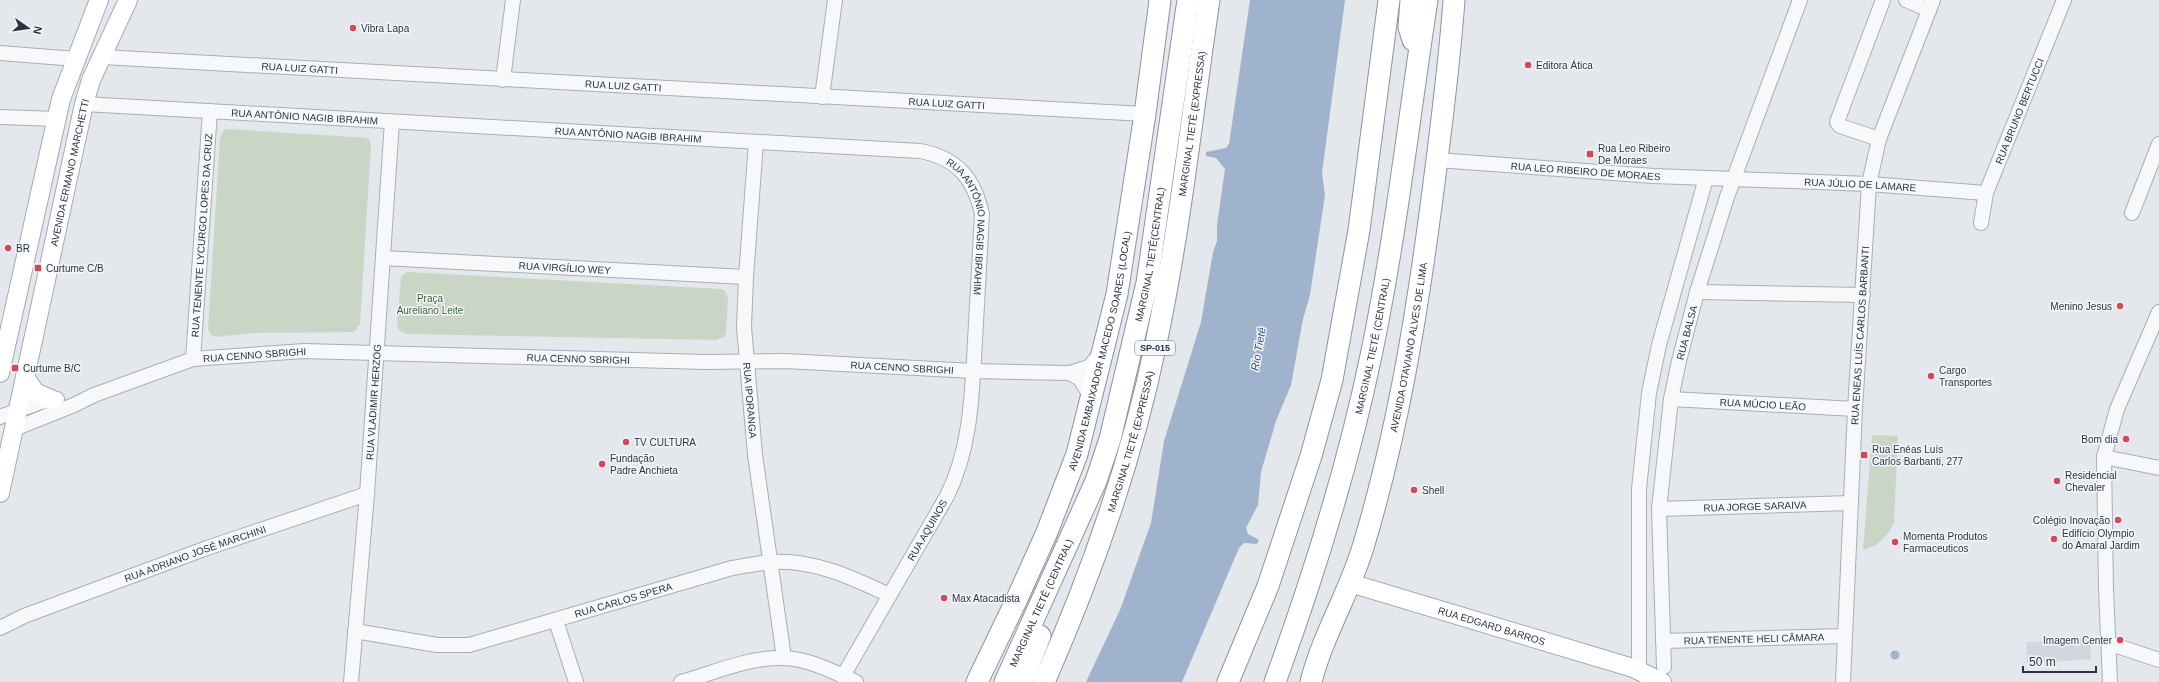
<svg xmlns="http://www.w3.org/2000/svg" width="2159" height="682" font-family="Arial,sans-serif">
	<style>
		.built { fill: #d2d6de }
		.green { fill: #c9d6c5 }
		.water { fill: #9fb4cc }
		.lines { fill: none; stroke-linecap: round; stroke-linejoin: round }
		.minor-casing { stroke: #a9aeb7; stroke-width: 16 }
		.major-casing { stroke: #a3abb8; stroke-width: 20 }
		.highway-casing { stroke: #8b94a3; stroke-width: 23 }
		.minor { stroke: #f7f8fa; stroke-width: 14 }
		.major { stroke: #fff; stroke-width: 18 }
		.highway { stroke: #fff; stroke-width: 21 }
		.poi-dot { fill: #d1495b; stroke: #f4f6f9; stroke-width: 1.5 }
		.labels { text-anchor: middle; stroke-width: 3; stroke-linejoin: round; paint-order: stroke }
		.shield { fill: #f4f6f9; stroke: #676e7b; stroke-width: 1 }
		.shield-label { font-size: 9px; font-weight: bold; fill: #2b3445 }
		.poi-label { font-size: 10px; fill: #2b3445; stroke: #f4f6f9; text-anchor: start }
		.street-label { font-size: 10px; fill: #2b3445; stroke: #f4f6f9 }
		.park-label { font-size: 10px; fill: #3f6138; stroke: #f4f6f9 }
		.water-label { font-size: 11px; font-style: italic; fill: #34527a; stroke: #f4f6f9 }
	</style>
	<rect width="100%" height="100%" fill="#e4e7ec"/>
	<!-- built -->
	<path class="built" d="M 2090,638 L 2091,659 L 2027,664 L 2026,642 Z"/>
	<!-- green -->
	<path class="green" d="M 227,129 L 369,138 L 371,145 L 360,324 L 354,332 L 252,333 L 216,337 L 211,335 L 208,329 L 220,137 L 224,130 Z
		M 407,272 L 722,289 L 726,292 L 728,298 L 726,334 L 723,337 L 717,340 L 406,334 L 399,330 L 397,324 L 401,277 Z
		M 1872,435 L 1898,436 L 1894,522 C 1888,537 1879,545 1863,550 Z"/>
	<!-- water -->
	<path class="water" d="M 1250,0 L 1345,0 L 1322,173 L 1325,195 L 1310,295 L 1303,319 L 1291,385 L 1276,421 L 1261,472 L 1258,505 L 1246,528 L 1248,534 L 1259,540 L 1257,544 L 1244,543 L 1239,548 L 1182,682 L 1086,682 L 1120,610 L 1151,523 L 1164,441 L 1201,322 L 1213,252 L 1217,241 L 1217,225 L 1225,169 L 1216,158 L 1206,156 L 1206,152 L 1226,148 L 1229,144 Z
		M1890.5 655a4.5 4.5 0 1 1 9 0a4.5 4.5 0 1 1-9 0Z"/>
	<g class="lines">
		<defs>
			<g id="minor">
				<path d="M 1906,0 L 1929,10"/>
				<path d="M 0,53 L 76,59"/>
				<path id="s1" d="M 102,57 L 1145,114"/>
				<path d="M 503,80 L 513,0"/>
				<path d="M 822,97 L 835,0"/>
				<path id="s2" d="M 84,104 L 920,151 C 957,158 974,178 982,214 C 980,256 977,299 975,341 C 972,394 971,448 947,496 L 843,676"/>
				<path d="M 0,117 L 57,119"/>
				<path d="M 1879,139 L 1840,126 L 1837,122 L 1883,0"/>
				<path id="s3" d="M 756,142 L 746,277 L 744,327 L 755,455 L 784,658"/>
				<path id="s4" d="M 1437,160 L 1654,176 L 1869,184 L 1986,193"/>
				<path d="M 2132,213 L 2159,144"/>
				<path id="s5" d="M 1981,223 L 1986,193 L 2064,0"/>
				<path id="s6" d="M 383,258 L 746,277"/>
				<path d="M 1697,292 L 1863,295"/>
				<path id="s7" d="M 193,359 L 210,111"/>
				<path d="M 1070,373 L 1080,379 L 1092,399"/>
				<path id="s8" d="M 1671,399 L 1855,409"/>
				<path d="M 0,417 L 41,402 L 57,399"/>
				<path id="s9" d="M 14,429 L 74,405 L 94,395 L 193,359 L 304,351 L 705,362 L 785,361 L 973,371 L 1070,373 L 1089,367 L 1100,354"/>
				<path d="M 2104,457 L 2159,468"/>
				<path id="s10" d="M 1659,509 L 1851,503"/>
				<path d="M 556,621 L 576,682"/>
				<path id="s11" d="M 0,628 L 24,616 L 207,548 L 367,494"/>
				<path id="s12" d="M 355,631 L 437,645 L 469,645 L 732,568 C 745,566 758,563 772,562 C 813,559 853,578 889,595"/>
				<path id="s13" d="M 1663,641 L 1845,636"/>
				<path d="M 2108,643 L 2159,660"/>
				<path id="s14" d="M 1664,667 L 1659,509 L 1671,399 L 1679,361 L 1697,292 L 1727,197 L 1800,0"/>
				<path d="M 1639,668 L 1639,489 L 1649,393 L 1659,345 L 1706,178"/>
				<path id="s15" d="M 351,682 L 367,494 L 392,122"/>
				<path d="M 681,682 C 713,673 749,657 783,658 C 807,658 834,672 856,682"/>
				<path id="s16" d="M 1843,682 L 1855,409 L 1869,184 L 1879,139 L 1933,0"/>
				<path d="M 2110,682 L 2106,589 L 2104,457 L 2117,409 L 2159,312"/>
			</g>
			<g id="major">
				<path d="M 0,373 L 61,99 L 99,0"/>
				<path d="M 25,377 L 35,392 L 53,400"/>
				<path id="s17" d="M 0,493 L 84,104 L 91,80 L 128,0"/>
				<path id="s18" d="M 1350,583 L 1633,668 L 1662,682"/>
			</g>
			<g id="highway">
				<path d="M 1411,0 L 1409,27 L 1413,40"/>
				<path id="s19" d="M 977,682 L 1016,601 L 1047,532 L 1077,454 L 1117,294 L 1145,114 L 1160,0"/>
				<path id="s20" d="M 1005,682 L 1096,481 L 1110,439 L 1147,283 L 1188,0"/>
				<path d="M 1022,682 L 1040,636"/>
				<path id="s21" d="M 1044,682 C 1092,573 1132,460 1156,343 C 1180,230 1192,114 1209,0"/>
				<path d="M 1228,682 L 1268,586 L 1311,456 L 1332,380 L 1359,230 L 1389,0"/>
				<path id="s22" d="M 1275,682 C 1314,575 1349,463 1372,351 C 1396,235 1409,117 1427,0"/>
				<path id="s23" d="M 1311,682 C 1323,634 1350,592 1364,544 C 1397,434 1416,320 1431,206 C 1440,138 1449,69 1454,0"/>
			</g>
		</defs>
		<!-- minor casing -->
		<use href="#minor" class="minor-casing"/>
		<!-- major casing -->
		<use href="#major" class="major-casing"/>
		<!-- highway casing -->
		<use href="#highway" class="highway-casing"/>
		<!-- minor -->
		<use href="#minor" class="minor"/>
		<!-- major -->
		<use href="#major" class="major"/>
		<!-- highway -->
		<use href="#highway" class="highway"/>
	</g>
	<!-- markers -->
	<g class="poi-dot">
		<circle cx="353" cy="28" r="4"/>
		<circle cx="1528" cy="65" r="4"/>
		<rect x="1586" y="150" width="8" height="8" rx="2"/>
		<circle cx="8" cy="248" r="4"/>
		<rect x="34" y="264" width="8" height="8" rx="2"/>
		<circle cx="2120" cy="306" r="4"/>
		<rect x="11" y="364" width="8" height="8" rx="2"/>
		<circle cx="1931" cy="376" r="4"/>
		<circle cx="2126" cy="439" r="4"/>
		<circle cx="626" cy="442" r="4"/>
		<rect x="1860" y="451" width="8" height="8" rx="2"/>
		<circle cx="602" cy="464" r="4"/>
		<circle cx="2057" cy="481" r="4"/>
		<circle cx="1414" cy="490" r="4"/>
		<circle cx="2118" cy="520" r="4"/>
		<circle cx="2054" cy="539" r="4"/>
		<circle cx="1895" cy="542" r="4"/>
		<circle cx="944" cy="598" r="4"/>
		<circle cx="2120" cy="640" r="4"/>
	</g>
	<g class="labels">
		<!-- shield labels -->
		<rect class="shield" x="1135" y="341" width="40" height="14" rx="3"/>
		<g class="shield-label">
			<text x="1155" y="351">SP-015</text>
		</g>
		<!-- poi labels -->
		<g class="poi-label">
			<text x="361" y="32">Vibra Lapa</text>
			<text x="1536" y="69">Editora Ática</text>
			<text x="1598" y="152">Rua Leo Ribeiro<tspan x="1598" dy="12">De Moraes</tspan></text>
			<text x="16" y="252">BR</text>
			<text x="46" y="272">Curtume C/B</text>
			<text x="2112" y="310" text-anchor="end">Menino Jesus</text>
			<text x="23" y="372">Curtume B/C</text>
			<text x="1939" y="374">Cargo<tspan x="1939" dy="12">Transportes</tspan></text>
			<text x="2118" y="443" text-anchor="end">Bom dia</text>
			<text x="634" y="446">TV CULTURA</text>
			<text x="1872" y="453">Rua Enéas Luís<tspan x="1872" dy="12">Carlos Barbanti, 277</tspan></text>
			<text x="610" y="462">Fundação<tspan x="610" dy="12">Padre Anchieta</tspan></text>
			<text x="2065" y="479">Residencial<tspan x="2065" dy="12">Chevaler</tspan></text>
			<text x="1422" y="494">Shell</text>
			<text x="2110" y="524" text-anchor="end">Colégio Inovação</text>
			<text x="2062" y="537">Edifício Olympio<tspan x="2062" dy="12">do Amaral Jardim</tspan></text>
			<text x="1903" y="540">Momenta Produtos<tspan x="1903" dy="12">Farmaceuticos</tspan></text>
			<text x="952" y="602">Max Atacadista</text>
			<text x="2112" y="644" text-anchor="end">Imagem Center</text>
		</g>
		<!-- street labels -->
		<g class="street-label">
			<text dy="4" stroke="none"><textPath href="#s1" startOffset="198">RUA LUIZ GATTI</textPath></text>
			<text dy="4" stroke="none"><textPath href="#s1" startOffset="522">RUA LUIZ GATTI</textPath></text>
			<text dy="4" stroke="none"><textPath href="#s1" startOffset="846">RUA LUIZ GATTI</textPath></text>
			<text dy="4" stroke="none"><textPath href="#s5" startOffset="119">RUA BRUNO BERTUCCI</textPath></text>
			<text dy="4" stroke="none"><textPath href="#s2" startOffset="221">RUA ANTÔNIO NAGIB IBRAHIM</textPath></text>
			<text dy="4" stroke="none"><textPath href="#s21" startOffset="580">MARGINAL TIETÊ (EXPRESSA)</textPath></text>
			<text dy="4" stroke="none"><textPath href="#s2" startOffset="545">RUA ANTÔNIO NAGIB IBRAHIM</textPath></text>
			<text dy="4" stroke="none"><textPath href="#s4" startOffset="149">RUA LEO RIBEIRO DE MORAES</textPath></text>
			<text dy="4" stroke="none"><textPath href="#s17" startOffset="328">AVENIDA ERMANO MARCHETTI</textPath></text>
			<text dy="4" stroke="none"><textPath href="#s4" startOffset="424">RUA JÚLIO DE LAMARE</textPath></text>
			<text dy="4" stroke="none"><textPath href="#s2" startOffset="940">RUA ANTÔNIO NAGIB IBRAHIM</textPath></text>
			<text dy="4" stroke="none"><textPath href="#s7" startOffset="124">RUA TENENTE LYCURGO LOPES DA CRUZ</textPath></text>
			<text dy="4" stroke="none"><textPath href="#s20" startOffset="454">MARGINAL TIETÊ(CENTRAL)</textPath></text>
			<text dy="4" stroke="none"><textPath href="#s6" startOffset="182">RUA VIRGÍLIO WEY</textPath></text>
			<text dy="4" stroke="none"><textPath href="#s14" startOffset="337">RUA BALSA</textPath></text>
			<text dy="4" stroke="none"><textPath href="#s16" startOffset="347">RUA ENEAS LUÍS CARLOS BARBANTI</textPath></text>
			<text dy="4" stroke="none"><textPath href="#s22" startOffset="350">MARGINAL TIETÊ (CENTRAL)</textPath></text>
			<text dy="4" stroke="none"><textPath href="#s23" startOffset="350">AVENIDA OTAVIANO ALVES DE LIMA</textPath></text>
			<text dy="4" stroke="none"><textPath href="#s19" startOffset="355">AVENIDA EMBAIXADOR MACEDO SOARES (LOCAL)</textPath></text>
			<text dy="4" stroke="none"><textPath href="#s9" startOffset="254">RUA CENNO SBRIGHI</textPath></text>
			<text dy="4" stroke="none"><textPath href="#s9" startOffset="578">RUA CENNO SBRIGHI</textPath></text>
			<text dy="4" stroke="none"><textPath href="#s9" startOffset="902">RUA CENNO SBRIGHI</textPath></text>
			<text dy="4" stroke="none"><textPath href="#s3" startOffset="259">RUA IPORANGA</textPath></text>
			<text dy="4" stroke="none"><textPath href="#s15" startOffset="281">RUA VLADIMIR HERZOG</textPath></text>
			<text dy="4" stroke="none"><textPath href="#s8" startOffset="92">RUA MÚCIO LEÃO</textPath></text>
			<text dy="4" stroke="none"><textPath href="#s21" startOffset="256">MARGINAL TIETÊ (EXPRESSA)</textPath></text>
			<text dy="4" stroke="none"><textPath href="#s10" startOffset="96">RUA JORGE SARAIVA</textPath></text>
			<text transform="translate(927 530) rotate(-60)" y="4">RUA AQUINOS</text>
			<text dy="4" stroke="none"><textPath href="#s11" startOffset="209">RUA ADRIANO JOSÉ MARCHINI</textPath></text>
			<text dy="4" stroke="none"><textPath href="#s12" startOffset="276">RUA CARLOS SPERA</textPath></text>
			<text dy="4" stroke="none"><textPath href="#s20" startOffset="87">MARGINAL TIETÊ (CENTRAL)</textPath></text>
			<text dy="4" stroke="none"><textPath href="#s18" startOffset="148">RUA EDGARD BARROS</textPath></text>
			<text dy="4" stroke="none"><textPath href="#s13" startOffset="91">RUA TENENTE HELI CÂMARA</textPath></text>
		</g>
		<!-- park labels -->
		<g class="park-label">
			<text x="430" y="302">Praça<tspan x="430" dy="12">Aureliano Leite</tspan></text>
		</g>
		<!-- water labels -->
		<g class="water-label">
			<text transform="translate(1258 349) rotate(-80)" y="4">Rio Tietê</text>
		</g>
	</g>
	<!-- north arrow -->
	<g transform="translate(28 28) rotate(103)" stroke="#f4f6f9" stroke-width="3" paint-order="stroke">
	<path d="M0-3L7 15L0 10L-7 15Z" fill="#2b3445"/>
	<text y="-6" font-size="11" font-weight="bold" text-anchor="middle" fill="#2b3445">N</text>
	</g>
	<!-- scale -->
	<path d="M2023 666v6h73v-6" fill="none" stroke="#2b3445" stroke-width="2"/>
	<text x="2029" y="666" font-size="12" fill="#2b3445" stroke="#f4f6f9" stroke-width="3" paint-order="stroke">50 m</text>
</svg>
